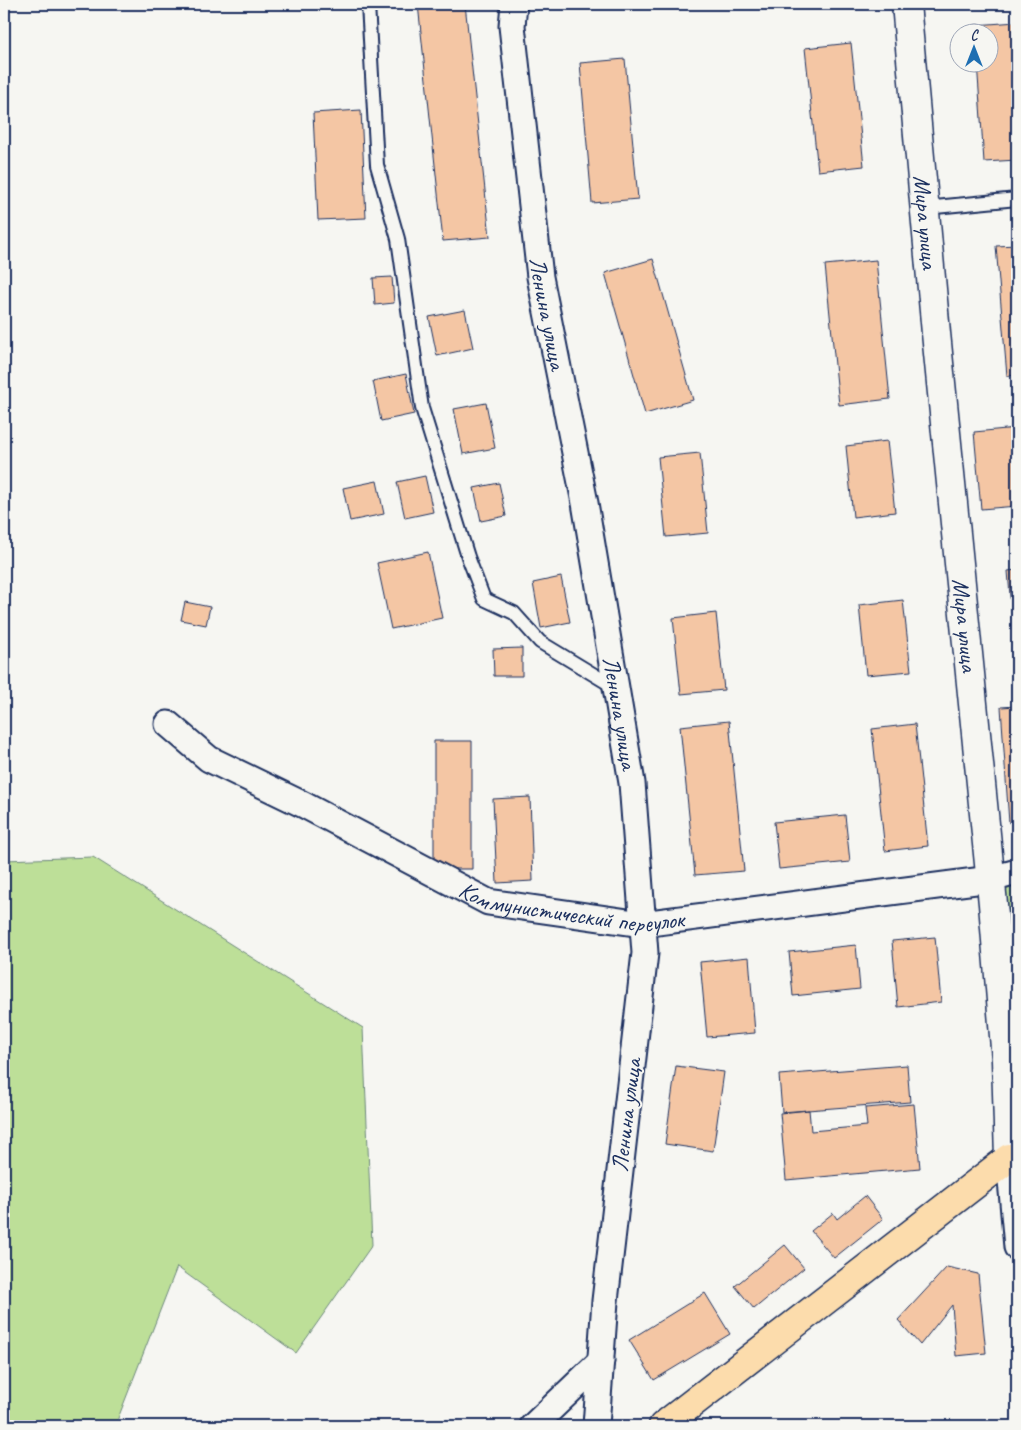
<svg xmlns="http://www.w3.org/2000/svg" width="1021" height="1430" font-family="Caveat,sans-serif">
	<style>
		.green { fill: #bddf98; stroke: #6c877b }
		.building { fill: #f4c6a4; stroke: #1b2f5e }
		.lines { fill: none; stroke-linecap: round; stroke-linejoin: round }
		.service-casing { stroke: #1b2f5e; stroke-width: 16 }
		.minor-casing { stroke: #1b2f5e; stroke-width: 29 }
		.tertiary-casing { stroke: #1b2f5e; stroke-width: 31 }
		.primary-casing { stroke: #1b2f5e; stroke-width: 31 }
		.service { stroke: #f6f6f2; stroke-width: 12 }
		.minor { stroke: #f6f6f2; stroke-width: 25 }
		.tertiary { stroke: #f6f6f2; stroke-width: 28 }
		.primary { stroke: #fcdcac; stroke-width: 28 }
		.labels { text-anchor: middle; stroke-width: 4; stroke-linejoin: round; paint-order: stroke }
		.street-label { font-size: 24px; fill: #1b2f5e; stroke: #f6f6f2 }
	</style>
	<rect width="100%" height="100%" fill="#f6f6f2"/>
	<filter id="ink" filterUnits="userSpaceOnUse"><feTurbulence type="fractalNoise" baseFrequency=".02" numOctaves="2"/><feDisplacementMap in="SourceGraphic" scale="10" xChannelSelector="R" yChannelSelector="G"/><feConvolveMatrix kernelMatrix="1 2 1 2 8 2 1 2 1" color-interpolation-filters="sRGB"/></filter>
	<g filter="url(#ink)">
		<!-- green -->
		<path class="green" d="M 93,857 L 363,1028 L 372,1245 L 296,1353 L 177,1267 L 115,1426 L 4,1426 L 4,860 Z
			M 1017,882 L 1017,1070 L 1000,886 Z"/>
		<!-- building -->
		<path class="building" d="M 418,4 L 465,4 L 490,237 L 443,241 Z
			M 1017,22 L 1017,160 L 984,162 L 977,62 L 988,62 L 988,32 L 975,32 L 975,25 Z
			M 851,43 L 864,166 L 818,171 L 805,48 Z
			M 625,59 L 638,199 L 592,203 L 580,63 Z
			M 361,110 L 366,218 L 318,220 L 313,113 Z
			M 1017,245 L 1017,375 L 1007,376 L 996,246 Z
			M 653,259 L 693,400 L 645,414 L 605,273 Z
			M 876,260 L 890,399 L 839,405 L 825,265 Z
			M 392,277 L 394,303 L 375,305 L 373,278 Z
			M 465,310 L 473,348 L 437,356 L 429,317 Z
			M 406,374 L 414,414 L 381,421 L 373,381 Z
			M 486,403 L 495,448 L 463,454 L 454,409 Z
			M 1017,428 L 1017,506 L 981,509 L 974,432 Z
			M 887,441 L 895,512 L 853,517 L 846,446 Z
			M 700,453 L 708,533 L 666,537 L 658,457 Z
			M 425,476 L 433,512 L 405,518 L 397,482 Z
			M 377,481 L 384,514 L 350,521 L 343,488 Z
			M 499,483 L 506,516 L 481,521 L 474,488 Z
			M 428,552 L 442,618 L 391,629 L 377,563 Z
			M 1017,570 L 1017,645 L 1014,645 L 1008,571 Z
			M 561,577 L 570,622 L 541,628 L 533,583 Z
			M 903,600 L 911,671 L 866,675 L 859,605 Z
			M 185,602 L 210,607 L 206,625 L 181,620 Z
			M 716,613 L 724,690 L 681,694 L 673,618 Z
			M 522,648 L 522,676 L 494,676 L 493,649 Z
			M 1017,706 L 1017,823 L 1009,823 L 1001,707 Z
			M 729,721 L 744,871 L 695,875 L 680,726 Z
			M 915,724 L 928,846 L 885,851 L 872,729 Z
			M 434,741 L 472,741 L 472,869 L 434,869 Z
			M 530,797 L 533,881 L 497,883 L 493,799 Z
			M 845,815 L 850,862 L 779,869 L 774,822 Z
			M 935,937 L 941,1002 L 898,1007 L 892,941 Z
			M 856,945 L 860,989 L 793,996 L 789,952 Z
			M 749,957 L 755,1033 L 707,1037 L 700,962 Z
			M 907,1065 L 910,1102 L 782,1112 L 779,1075 Z
			M 676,1066 L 724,1072 L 713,1151 L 665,1144 Z
			M 914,1104 L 920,1168 L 786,1180 L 780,1113 L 809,1110 L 811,1131 L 867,1126 L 865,1108 Z
			M 865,1196 L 883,1219 L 834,1258 L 811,1231 L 833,1213 L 837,1219 Z
			M 785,1245 L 804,1268 L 754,1309 L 735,1286 Z
			M 947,1267 L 978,1274 L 986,1353 L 956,1356 L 952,1305 L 920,1345 L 898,1320 Z
			M 705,1293 L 730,1334 L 654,1380 L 629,1340 Z"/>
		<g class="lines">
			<defs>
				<path id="service" d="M 368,4 L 377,165 L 398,239 L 422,408 L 468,557 L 484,599 L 514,613 L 540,642 L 616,688
					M 925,208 L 1017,199"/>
				<g id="minor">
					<path id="s1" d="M 514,4 L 512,26 L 540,277 L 585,503 L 632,783 L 645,953 L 605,1301 L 596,1426"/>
					<path id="s2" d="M 168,724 L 209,759 L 304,805 L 488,902 L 642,924 L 991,879 L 1017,872"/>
					<path d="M 1009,1158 L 1017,1247"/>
					<path d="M 533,1426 L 601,1361"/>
				</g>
				<g id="tertiary">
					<path id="s3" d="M 906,4 L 936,333 L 993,904 L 1006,1060 L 1009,1158"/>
				</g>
				<path id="primary" d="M 663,1426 L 1009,1158"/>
			</defs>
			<!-- service casing -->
			<use href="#service" class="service-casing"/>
			<!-- minor casing -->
			<use href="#minor" class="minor-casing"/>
			<!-- tertiary casing -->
			<use href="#tertiary" class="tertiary-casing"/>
			<!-- primary casing -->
			<use href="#primary" class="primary-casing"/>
			<!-- service -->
			<use href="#service" class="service"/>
			<!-- minor -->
			<use href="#minor" class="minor"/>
			<!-- tertiary -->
			<use href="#tertiary" class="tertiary"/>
			<!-- primary -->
			<use href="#primary" class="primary"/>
		</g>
	</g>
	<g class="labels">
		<!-- street labels -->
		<g class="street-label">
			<text dy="8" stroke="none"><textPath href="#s3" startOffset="219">Мира улица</textPath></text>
			<text dy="8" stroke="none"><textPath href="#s1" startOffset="312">Ленина улица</textPath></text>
			<text dy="8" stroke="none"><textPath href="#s3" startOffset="624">Мира улица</textPath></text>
			<text dy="8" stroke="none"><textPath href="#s1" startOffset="718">Ленина улица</textPath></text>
			<text dy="8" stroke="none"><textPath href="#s2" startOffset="451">Коммунистический переулок</textPath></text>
			<text transform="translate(626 1115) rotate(-83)" y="8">Ленина улица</text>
		</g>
	</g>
	<!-- margin -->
	<rect width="1021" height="1430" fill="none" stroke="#f6f6f2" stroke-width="20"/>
	<rect x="10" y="10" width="1001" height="1410" fill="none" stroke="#1b2f5e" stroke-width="2" filter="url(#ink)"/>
	<!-- north arrow -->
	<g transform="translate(974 48)"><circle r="24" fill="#f6f6f2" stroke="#9ea6b7"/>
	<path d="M0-4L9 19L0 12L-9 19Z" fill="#1f6fb2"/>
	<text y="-8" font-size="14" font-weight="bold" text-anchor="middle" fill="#1b2f5e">С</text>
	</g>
</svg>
